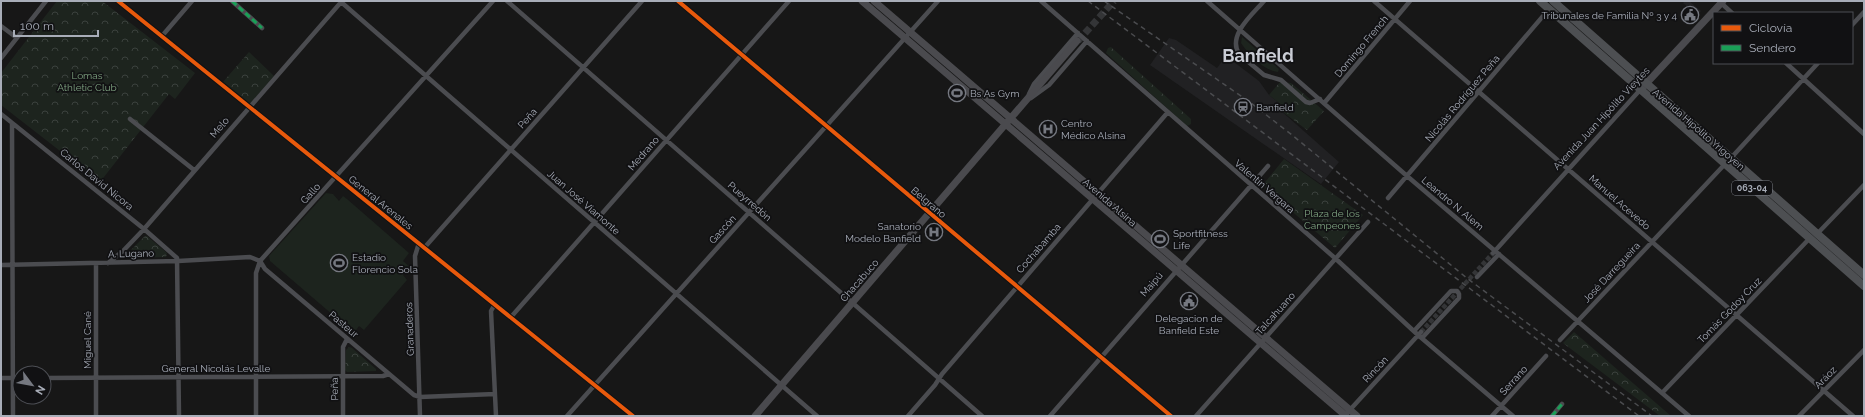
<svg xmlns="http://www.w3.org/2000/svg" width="1865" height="417" font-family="Raleway,sans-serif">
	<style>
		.built { fill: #212123 }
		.grass { fill: #1d241e }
		.park { fill: url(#park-crowns) }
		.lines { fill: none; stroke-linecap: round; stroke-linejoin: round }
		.street-tunnel { stroke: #343537; stroke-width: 4.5; stroke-dasharray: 4.5 2; stroke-linecap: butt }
		.secondary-tunnel { stroke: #343537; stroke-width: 7; stroke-dasharray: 7 3.5; stroke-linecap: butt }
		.street { stroke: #4b4c50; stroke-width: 4.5 }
		.secondary { stroke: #4a4a4e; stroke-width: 7 }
		.primary { stroke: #4d4f52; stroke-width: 8 }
		.rail { stroke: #4b4c4f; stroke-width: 1.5; stroke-dasharray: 5 4; stroke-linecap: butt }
		.quiet { stroke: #1a9f57; stroke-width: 3; stroke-dasharray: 6 3; stroke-linecap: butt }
		.cycleway-casing { stroke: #111113; stroke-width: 6 }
		.cycleway { stroke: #e8590c; stroke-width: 4 }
		.labels { text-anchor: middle; stroke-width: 3.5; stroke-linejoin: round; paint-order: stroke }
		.shield { fill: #111113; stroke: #7b7e86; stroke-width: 1 }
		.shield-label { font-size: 9px; font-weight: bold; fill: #a8adb8 }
		.poi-label { font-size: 10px; fill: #a8adb8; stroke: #111113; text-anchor: start }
		.street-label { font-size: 10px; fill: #a8adb8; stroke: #111113 }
		.park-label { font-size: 10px; fill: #7fa381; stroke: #111113 }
		.town-label { font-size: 18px; font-weight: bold; fill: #c9ccd4; stroke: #111113 }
	</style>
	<defs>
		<pattern id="park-crowns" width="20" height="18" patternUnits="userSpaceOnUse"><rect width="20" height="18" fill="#1d241e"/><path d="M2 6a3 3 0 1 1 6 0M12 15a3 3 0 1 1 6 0" fill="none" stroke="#3b413d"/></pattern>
	</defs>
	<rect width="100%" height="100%" fill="#171717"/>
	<!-- built -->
	<path class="built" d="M 1685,1 L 1689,1 L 1701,11 L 1697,15 L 1683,3 Z
		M 1169,38 L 1176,40 L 1217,68 L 1226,56 L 1259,81 L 1269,95 L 1283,106 L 1280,110 L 1339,162 L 1321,184 L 1150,65 Z"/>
	<!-- grass -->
	<path class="grass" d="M 1242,37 L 1279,69 L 1278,72 C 1263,70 1249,55 1241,43 Z
		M 326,193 L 333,194 L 339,201 L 343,196 L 347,199 L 409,253 L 403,261 L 410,267 L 403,275 L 407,280 L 364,330 L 359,326 L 354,333 L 270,261 L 269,256 Z"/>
	<!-- park -->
	<path class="park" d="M 57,1 L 102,1 L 195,73 L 175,99 L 169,94 L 100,182 L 1,105 L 1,73 Z
		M 1111,47 L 1191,119 L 1191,124 L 1187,126 L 1106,53 L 1108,48 Z
		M 249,52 L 274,76 L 250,104 L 223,82 Z
		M 1280,82 L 1291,83 L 1324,111 L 1307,130 L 1280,110 L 1283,106 L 1269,95 Z
		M 1284,159 L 1363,215 L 1335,248 L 1262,186 Z
		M 145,236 L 147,236 L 167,253 L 166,257 L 130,258 L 127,254 Z
		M 1574,332 L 1671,416 L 1660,416 L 1563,343 Z
		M 349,347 L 352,348 L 376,369 L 376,371 L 347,372 L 345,370 L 346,350 Z"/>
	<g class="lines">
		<!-- street-tunnel -->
		<path class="street-tunnel" d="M 1421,332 L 1493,253"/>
		<!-- secondary-tunnel -->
		<path class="secondary-tunnel" d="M 1078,41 L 1114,1"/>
		<!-- street -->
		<path class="street" d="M 118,1 L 633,416
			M 232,1 L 262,28
			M 340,1 L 817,416
			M 507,1 L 982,416
			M 678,1 L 1171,416
			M 1041,1 L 1336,259 L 1418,335 L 1513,416
			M 1207,1 L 1407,176 L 1689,416
			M 1264,1 C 1253,14 1227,35 1239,54 L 1264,75 L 1281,80 L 1306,102 L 1310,103 L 1320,99
			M 1374,1 L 1853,416
			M 1720,2 L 1732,13
			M 1852,25 L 1864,12
			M 1,26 L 17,38
			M 162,36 L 192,1
			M 1,58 L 46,1
			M 1786,63 L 1864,134
			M 1029,94 L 1034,84 L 1078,33
			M 1031,98 L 1049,85 L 1087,41
			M 1325,102 L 1410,1
			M 1,114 L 144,229 L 177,258 L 179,416
			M 130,119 L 194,170
			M 12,123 L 13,416
			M 1731,158 L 1818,63
			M 1388,198 L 1549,9
			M 1817,234 L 1864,185
			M 419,243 L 415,256 L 420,416
			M 425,247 L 642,1
			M 1493,253 L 1640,90
			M 96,263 L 96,416
			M 108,263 L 123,251 L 144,229 L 342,1
			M 1,265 L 178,261 L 250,257 L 260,261 L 265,269 L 414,395 L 420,397 L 495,394
			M 1477,277 L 1499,254
			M 495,304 L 491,311 L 496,416
			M 511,317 L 789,1
			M 1414,331 L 1451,291 L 1457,291 L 1459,294 L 1459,298 L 1422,338
			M 1560,340 L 1725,164
			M 1,378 L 20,378
			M 44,378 L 383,376 L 389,374
			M 1662,393 L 1809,239
			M 1348,412 L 1421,332
			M 256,416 L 256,273 L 260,261 L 493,1
			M 343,416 L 343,347 L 347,339
			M 567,416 L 938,1
			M 908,416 L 935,385 L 942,374 L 1168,112
			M 1050,416 L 1268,166
			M 1196,416 L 1368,222
			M 1492,416 L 1546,356
			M 1552,416 L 1562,404
			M 1799,416 L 1864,350"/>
		<!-- secondary -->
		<path class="secondary" d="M 862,1 L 1346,416
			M 874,1 L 1357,416
			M 1643,87 L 1723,1
			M 755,416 L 1077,41"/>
		<!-- primary -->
		<path class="primary" d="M 1540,1 L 1864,286
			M 1553,1 L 1864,275"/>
		<!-- rail -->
		<path class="rail" d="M 1088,1 L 1639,416
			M 1104,1 L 1251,103 L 1292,135 L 1468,279 L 1652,416"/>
		<!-- quiet -->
		<path class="quiet" d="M 232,1 L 262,28
			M 1552,416 L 1562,404"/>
		<defs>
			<path id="cycleway" d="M 118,1 L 633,416
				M 678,1 L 1171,416"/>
		</defs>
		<!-- cycleway casing -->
		<use href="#cycleway" class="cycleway-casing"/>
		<!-- cycleway -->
		<use href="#cycleway" class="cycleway"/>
	</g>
	<!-- icons -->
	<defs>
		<symbol id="civic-ring" viewBox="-11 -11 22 22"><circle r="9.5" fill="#111113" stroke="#757880" stroke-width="1.5"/><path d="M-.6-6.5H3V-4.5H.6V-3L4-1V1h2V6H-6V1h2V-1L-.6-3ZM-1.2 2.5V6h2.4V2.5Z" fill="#757880"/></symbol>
		<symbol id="stadium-ring" viewBox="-11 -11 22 22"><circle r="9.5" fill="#111113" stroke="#757880" stroke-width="1.5"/><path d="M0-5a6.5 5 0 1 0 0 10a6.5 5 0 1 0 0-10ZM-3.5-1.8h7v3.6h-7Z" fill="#757880"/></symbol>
		<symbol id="station-ring" viewBox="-11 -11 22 22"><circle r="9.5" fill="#111113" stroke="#757880" stroke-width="1.5"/><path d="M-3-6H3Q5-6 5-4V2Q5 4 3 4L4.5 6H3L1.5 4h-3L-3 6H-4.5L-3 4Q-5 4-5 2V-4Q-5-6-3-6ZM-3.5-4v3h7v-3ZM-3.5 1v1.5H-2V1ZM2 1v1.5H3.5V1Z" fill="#757880"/></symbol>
		<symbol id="hospital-ring" viewBox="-11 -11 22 22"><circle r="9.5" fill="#111113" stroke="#757880" stroke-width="1.5"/><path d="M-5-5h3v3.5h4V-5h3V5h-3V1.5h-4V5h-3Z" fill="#757880"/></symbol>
	</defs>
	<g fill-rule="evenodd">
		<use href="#civic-ring" x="1680" y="5" width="20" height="20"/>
		<use href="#stadium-ring" x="947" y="83" width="20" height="20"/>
		<use href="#station-ring" x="1233" y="97" width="20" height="20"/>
		<use href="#hospital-ring" x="1038" y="119" width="20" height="20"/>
		<use href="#hospital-ring" x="924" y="222" width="20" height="20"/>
		<use href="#stadium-ring" x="1150" y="229" width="20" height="20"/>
		<use href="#stadium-ring" x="329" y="253" width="20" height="20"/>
		<use href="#civic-ring" x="1179" y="291" width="20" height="20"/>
	</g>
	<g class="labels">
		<!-- shield labels -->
		<rect class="shield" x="1732" y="181" width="40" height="14" rx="3"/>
		<g class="shield-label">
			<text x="1752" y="191">063-04</text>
		</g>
		<!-- poi labels -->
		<g class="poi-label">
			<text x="1677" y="19" text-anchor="end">Tribunales de Familia Nº 3 y 4</text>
			<text x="970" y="97">Bs As Gym</text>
			<text x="1256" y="111">Banfield</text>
			<text x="1061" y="127">Centro<tspan x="1061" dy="12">Médico Alsina</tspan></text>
			<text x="921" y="230" text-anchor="end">Sanatorio<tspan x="921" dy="12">Modelo Banfield</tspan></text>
			<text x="1173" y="237">Sportfitness<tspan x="1173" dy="12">Life</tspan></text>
			<text x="352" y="261">Estadio<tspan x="352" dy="12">Florencio Sola</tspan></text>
			<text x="1189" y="322" text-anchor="middle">Delegacion de<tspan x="1189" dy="12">Banfield Este</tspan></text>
		</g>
		<!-- street labels -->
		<g class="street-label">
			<text transform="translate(1361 46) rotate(-50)" y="4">Domingo French</text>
			<text transform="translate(1462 98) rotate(-50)" y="4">Nicolás Rodríguez Peña</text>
			<text transform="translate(527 118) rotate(-48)" y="4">Peña</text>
			<text transform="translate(1601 118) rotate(-47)" y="4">Avenida Juan Hipólito Vieytes</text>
			<text transform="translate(219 127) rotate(-49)" y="4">Melo</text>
			<text transform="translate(1699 129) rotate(41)" y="4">Avenida Hipólito Yrigoyen</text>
			<text transform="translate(643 153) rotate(-49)" y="4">Medrano</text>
			<text transform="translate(97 179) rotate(39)" y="4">Carlos David Nicora</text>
			<text transform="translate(1265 186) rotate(41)" y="4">Valentín Vergara</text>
			<text transform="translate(310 193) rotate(-48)" y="4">Gallo</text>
			<text transform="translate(750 201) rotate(41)" y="4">Pueyrredón</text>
			<text transform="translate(381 202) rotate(39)" y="4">General Arenales</text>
			<text transform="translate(584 202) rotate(41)" y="4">Juan José Viamonte</text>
			<text transform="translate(929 202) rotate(40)" y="4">Belgrano</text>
			<text transform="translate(1110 202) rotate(41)" y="4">Avenida Alsina</text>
			<text transform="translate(1620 202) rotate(41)" y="4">Manuel Acevedo</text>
			<text transform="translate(1453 203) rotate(40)" y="4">Leandro N. Alem</text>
			<text transform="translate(722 229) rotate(-48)" y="4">Gascón</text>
			<text transform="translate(1038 248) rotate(-49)" y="4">Cochabamba</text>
			<text transform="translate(131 253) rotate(-1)" y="4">A. Lugano</text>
			<text transform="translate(1611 272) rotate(-47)" y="4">José Darregueira</text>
			<text transform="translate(859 280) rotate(-49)" y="4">Chacabuco</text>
			<text transform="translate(1151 284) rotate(-49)" y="4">Maipú</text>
			<text transform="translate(1729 310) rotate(-46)" y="4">Tomás Godoy Cruz</text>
			<text transform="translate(1275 313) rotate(-48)" y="4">Talcahuano</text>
			<text transform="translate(344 324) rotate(40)" y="4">Pasteur</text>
			<text transform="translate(409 329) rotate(-92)" y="4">Granaderos</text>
			<text transform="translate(87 340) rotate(-90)" y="4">Miguel Cané</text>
			<text x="216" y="372">General Nicolás Levalle</text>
			<text transform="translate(1375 369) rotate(-47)" y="4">Rincón</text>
			<text transform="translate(1825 377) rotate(-45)" y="4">Aráoz</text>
			<text transform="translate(1513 380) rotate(-48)" y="4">Serrano</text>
			<text transform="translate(334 389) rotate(-91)" y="4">Peña</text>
		</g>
		<!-- park labels -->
		<g class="park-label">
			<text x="87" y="79">Lomas<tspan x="87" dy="12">Athletic Club</tspan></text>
			<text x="1332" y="217">Plaza de los<tspan x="1332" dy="12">Campeones</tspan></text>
		</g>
		<!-- town labels -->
		<g class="town-label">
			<text x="1258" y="62">Banfield</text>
		</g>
	</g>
	<!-- border -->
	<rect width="1865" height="417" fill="none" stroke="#a8adb8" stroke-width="4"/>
	<!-- legend -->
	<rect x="1713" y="12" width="140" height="52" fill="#111113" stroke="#4d4f55"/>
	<rect x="1721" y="25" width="20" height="6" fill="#e8590c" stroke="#4d4f55"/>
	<text x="1749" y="32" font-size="12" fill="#a8adb8">Ciclovía</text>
	<rect x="1721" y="45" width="20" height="6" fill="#1a9f57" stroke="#4d4f55"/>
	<text x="1749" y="52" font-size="12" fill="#a8adb8">Sendero</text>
	<!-- north arrow -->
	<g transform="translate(32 385) rotate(122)"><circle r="19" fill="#111113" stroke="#4d4f55"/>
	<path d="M0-3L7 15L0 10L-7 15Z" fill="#757880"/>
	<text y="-6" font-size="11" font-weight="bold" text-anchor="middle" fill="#a8adb8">N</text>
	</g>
	<!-- scale -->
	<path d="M14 30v6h84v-6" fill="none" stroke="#a8adb8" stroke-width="2"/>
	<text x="20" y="30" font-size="12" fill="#a8adb8" stroke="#111113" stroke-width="3" paint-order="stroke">100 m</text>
</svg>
